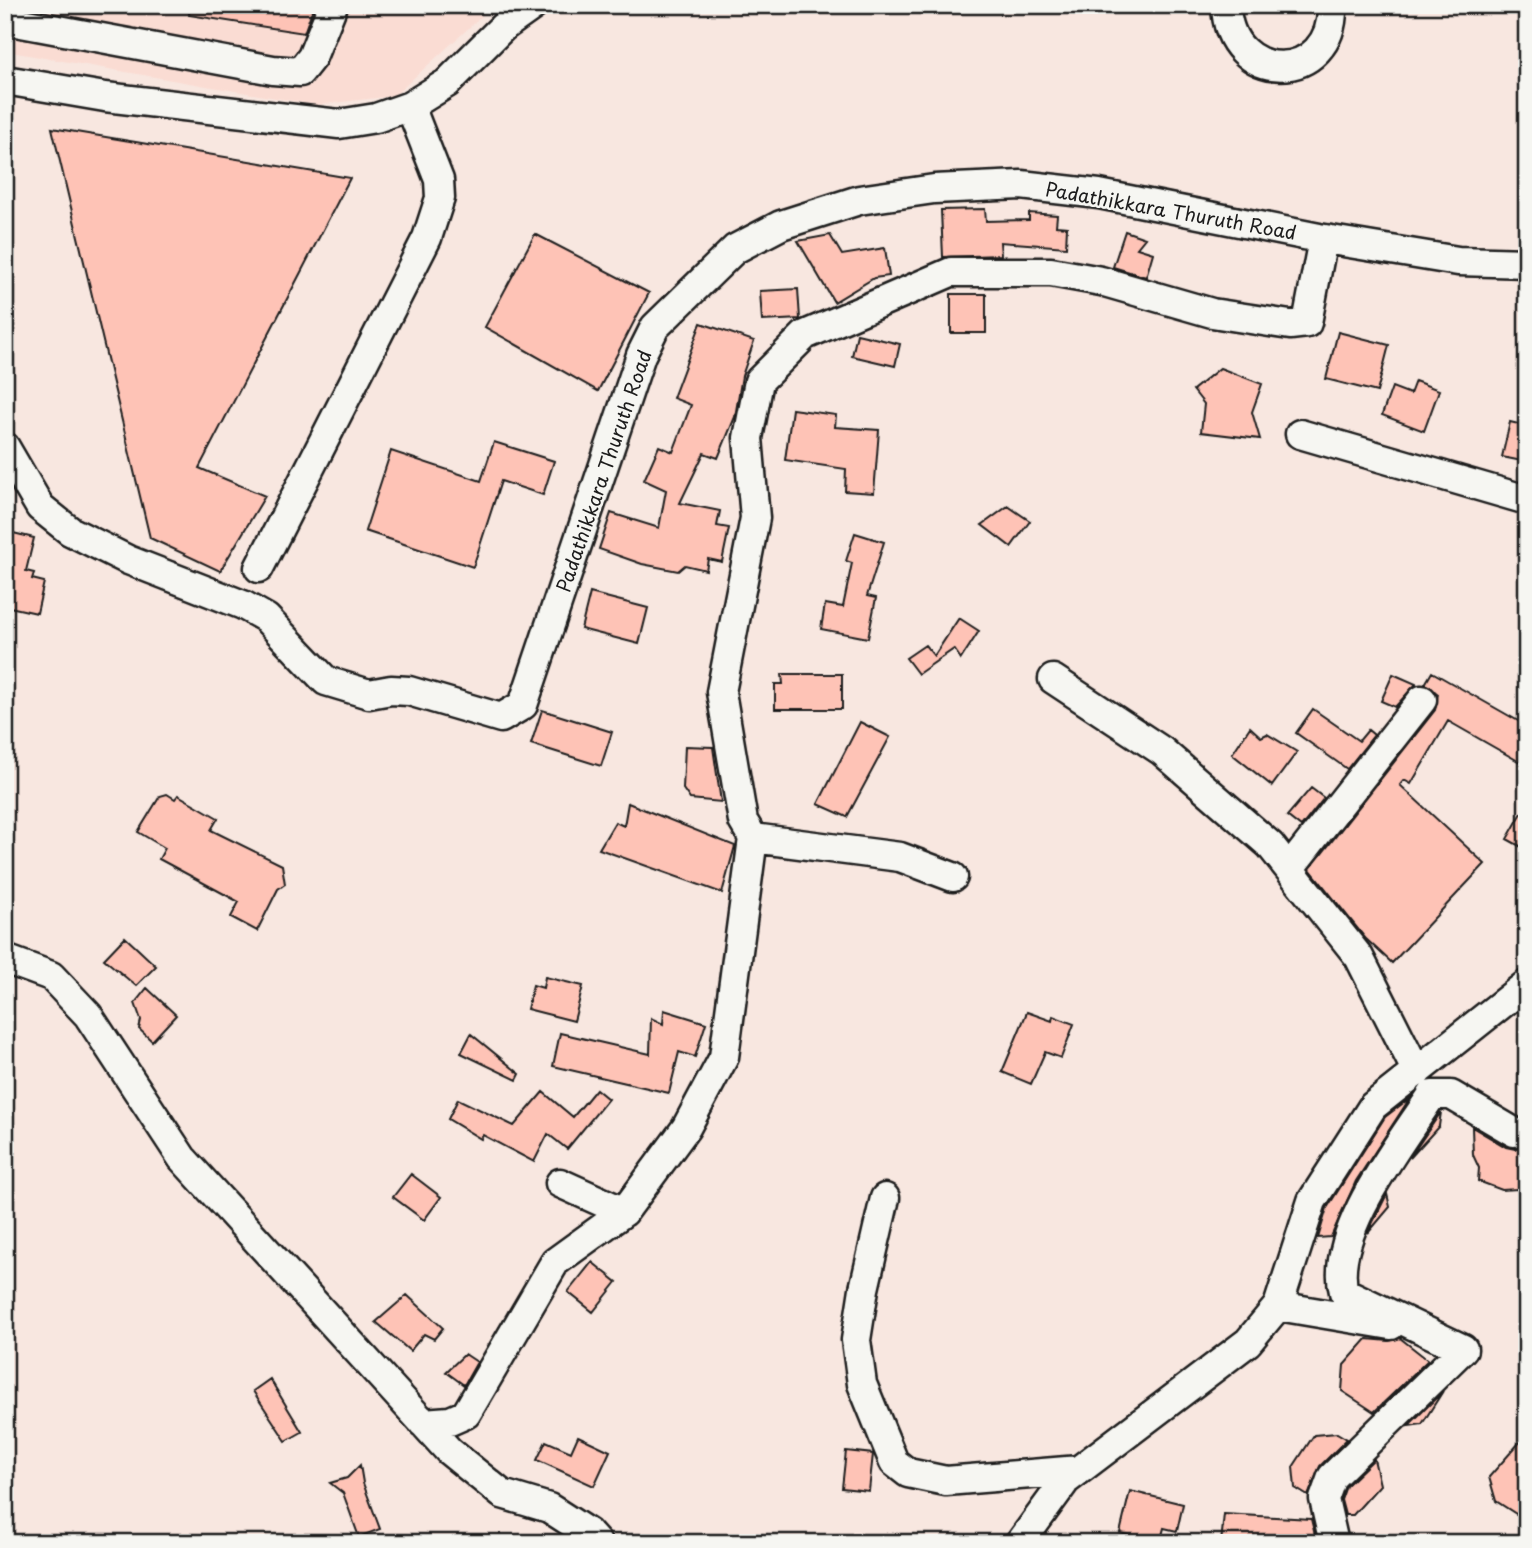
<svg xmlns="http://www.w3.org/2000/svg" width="1532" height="1548" font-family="'Playpen Sans',sans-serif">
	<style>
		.built { fill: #fadcd3 }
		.building { fill: #fec3b6; stroke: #1c1c1c; stroke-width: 2 }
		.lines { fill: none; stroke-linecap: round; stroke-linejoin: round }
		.minor-casing { stroke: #1c1c1c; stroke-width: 33 }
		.minor { stroke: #f6f6f2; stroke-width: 28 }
		.labels { text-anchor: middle; stroke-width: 5; stroke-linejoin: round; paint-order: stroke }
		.street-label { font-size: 19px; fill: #1c1c1c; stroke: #f6f6f2 }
	</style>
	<rect width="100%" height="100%" fill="#f8e7e0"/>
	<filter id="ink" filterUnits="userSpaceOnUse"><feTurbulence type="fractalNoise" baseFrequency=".0143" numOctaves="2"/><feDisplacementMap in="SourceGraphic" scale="14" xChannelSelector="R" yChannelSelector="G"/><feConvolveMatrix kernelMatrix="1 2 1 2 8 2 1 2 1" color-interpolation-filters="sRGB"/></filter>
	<g filter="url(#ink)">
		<!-- built -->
		<path class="built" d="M 5,5 L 494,5 L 394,96 L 316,105 L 5,51 Z"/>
		<!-- building -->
		<path class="building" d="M 190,5 L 314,5 L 304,33 L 189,15 Z
			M 52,128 L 350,178 L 199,468 L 265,496 L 220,571 L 150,538 Z
			M 985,209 L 986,221 L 1029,220 L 1029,213 L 1057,215 L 1056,226 L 1067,227 L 1066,247 L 1000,242 L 1001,255 L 943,257 L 941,210 Z
			M 1125,231 L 1145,238 L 1137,248 L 1153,253 L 1146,277 L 1113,267 Z
			M 535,234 L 649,293 L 598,391 L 485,327 Z
			M 830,235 L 842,255 L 885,248 L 889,276 L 874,278 L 834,302 L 798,241 Z
			M 798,289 L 800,319 L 762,321 L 760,291 Z
			M 951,294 L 986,294 L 986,333 L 951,333 Z
			M 701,323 L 754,341 L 742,376 L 735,417 L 718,458 L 704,453 L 680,503 L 720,511 L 717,526 L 729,528 L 722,562 L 708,559 L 706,570 L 685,565 L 678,571 L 642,564 L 599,549 L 611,513 L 659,528 L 666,490 L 644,480 L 659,446 L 673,452 L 691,405 L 673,398 Z
			M 1338,332 L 1389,345 L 1377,392 L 1326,379 Z
			M 857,334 L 900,344 L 895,366 L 852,356 Z
			M 1220,368 L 1262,384 L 1252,412 L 1260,439 L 1201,432 L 1204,404 L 1193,390 Z
			M 1415,381 L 1439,390 L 1424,431 L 1382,415 L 1392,387 L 1410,394 Z
			M 792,409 L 836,415 L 835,427 L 879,430 L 874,493 L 845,491 L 846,469 L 785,460 Z
			M 1510,422 L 1527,426 L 1527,462 L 1502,457 Z
			M 494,442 L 554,461 L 543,495 L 501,481 L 473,567 L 365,531 L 391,451 L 481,481 Z
			M 1008,506 L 1030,521 L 1011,547 L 982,525 Z
			M 9,532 L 34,538 L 26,571 L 34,573 L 32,579 L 44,582 L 37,613 L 5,606 L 5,541 L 10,542 Z
			M 855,533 L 884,542 L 867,596 L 876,598 L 868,638 L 821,629 L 825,604 L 843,607 L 852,563 L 846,561 Z
			M 590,593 L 648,608 L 639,644 L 581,629 Z
			M 959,618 L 979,631 L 961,659 L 954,649 L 918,674 L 906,658 L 925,645 L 934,656 Z
			M 1432,672 L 1527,726 L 1527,766 L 1448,721 L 1411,784 L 1404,780 L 1400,785 L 1485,864 L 1392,963 L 1366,939 L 1310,869 L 1435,710 L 1438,694 L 1425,684 Z
			M 782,674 L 842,674 L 842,709 L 775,709 L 775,684 L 783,684 Z
			M 1393,674 L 1416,684 L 1395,707 L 1381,701 Z
			M 1313,709 L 1359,741 L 1368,730 L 1374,735 L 1347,769 L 1296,733 Z
			M 542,710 L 612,732 L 601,766 L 531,744 Z
			M 860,722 L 890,737 L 847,817 L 818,804 Z
			M 1250,727 L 1261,737 L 1267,734 L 1297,752 L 1272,786 L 1232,754 Z
			M 685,746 L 713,747 L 721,802 L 690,799 L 683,789 Z
			M 1311,788 L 1324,798 L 1301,827 L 1287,816 Z
			M 167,794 L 175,799 L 178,795 L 218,818 L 211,830 L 282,865 L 285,884 L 278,889 L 257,931 L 231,917 L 239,902 L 159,859 L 165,848 L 138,832 L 160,796 Z
			M 628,803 L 735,846 L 722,893 L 599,849 L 615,822 L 624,826 Z
			M 1527,804 L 1527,850 L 1507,839 Z
			M 125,937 L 156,966 L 136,986 L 104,959 Z
			M 545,977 L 583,986 L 574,1021 L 527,1009 L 533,985 L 543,988 Z
			M 147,988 L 176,1015 L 152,1041 L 139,1029 L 141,1020 L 135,1003 Z
			M 664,1010 L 706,1023 L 695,1057 L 679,1052 L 669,1093 L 553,1066 L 560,1033 L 650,1054 L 651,1018 L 663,1024 Z
			M 1027,1012 L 1052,1021 L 1053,1016 L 1074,1024 L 1061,1058 L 1045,1052 L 1031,1084 L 1002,1072 Z
			M 471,1034 L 520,1074 L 517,1080 L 461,1053 Z
			M 596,1089 L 608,1099 L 567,1149 L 548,1134 L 534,1162 L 483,1135 L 481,1139 L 448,1119 L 458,1099 L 514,1126 L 543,1092 L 573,1117 Z
			M 1410,1098 L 1356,1181 L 1331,1237 L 1318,1238 L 1327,1208 L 1385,1117 Z
			M 1441,1112 L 1439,1126 L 1410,1158 L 1417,1147 Z
			M 1472,1127 L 1506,1147 L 1515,1149 L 1527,1142 L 1527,1184 L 1518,1189 L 1502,1190 L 1478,1181 L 1479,1168 L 1473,1155 Z
			M 411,1174 L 441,1197 L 424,1220 L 393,1197 Z
			M 1387,1194 L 1390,1207 L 1368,1233 L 1372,1224 Z
			M 592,1262 L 617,1282 L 593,1312 L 568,1292 Z
			M 407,1295 L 443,1328 L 434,1339 L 424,1334 L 410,1351 L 376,1322 Z
			M 1400,1338 L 1428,1360 L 1374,1412 L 1342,1391 L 1344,1365 L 1367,1339 L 1389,1341 Z
			M 465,1354 L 477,1362 L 464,1385 L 446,1372 Z
			M 270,1379 L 302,1432 L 286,1441 L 253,1391 Z
			M 1443,1391 L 1422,1424 L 1408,1426 Z
			M 1337,1433 L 1347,1439 L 1320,1466 L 1308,1496 L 1295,1488 L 1293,1467 L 1314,1435 Z
			M 1527,1434 L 1527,1521 L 1496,1501 L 1489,1477 Z
			M 578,1436 L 610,1451 L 594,1486 L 537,1460 L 546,1441 L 571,1452 Z
			M 846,1451 L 873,1454 L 869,1491 L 842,1488 Z
			M 1374,1459 L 1380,1485 L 1353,1515 L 1345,1515 L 1341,1500 L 1346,1486 Z
			M 360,1465 L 363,1483 L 380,1529 L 359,1537 L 343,1493 L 330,1483 L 347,1478 Z
			M 1130,1491 L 1183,1504 L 1177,1531 L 1164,1528 L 1160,1543 L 1120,1533 Z
			M 1224,1514 L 1311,1519 L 1317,1543 L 1221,1543 Z"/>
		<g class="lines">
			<defs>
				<path id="minor" d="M 1226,5 C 1228,87 1335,85 1332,5
					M 5,20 L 273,70 L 300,72 L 312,57 L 333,5
					M 5,80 L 105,97 L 339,124 L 376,118 L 410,106 L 447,83 L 503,27 L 534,5
					M 1300,434 L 1527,500
					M 5,447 L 40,507 L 70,531 L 128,560 L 243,605 L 266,618 L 326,681 L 369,694 L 391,690 L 409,691 L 501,718 L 523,705 L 641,355 L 655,327 L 735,249 L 781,225 L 859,200 L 934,189 L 1021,185 L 1099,194 L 1319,238 L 1458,261 L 1527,263
					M 259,568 L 427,238 L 440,198 L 439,180 L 410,106
					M 1053,679 L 1162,751 L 1270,845 L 1359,957 L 1417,1072
					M 753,838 L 900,857 L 953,877
					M 1289,869 L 1422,700
					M 5,959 L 51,976 L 88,1015 L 182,1158 L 449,1451 L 502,1494 L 549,1508 L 588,1533 L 597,1543
					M 560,1183 L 624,1212 L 686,1128 L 724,1057 L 753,838 L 743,821 L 721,692 L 755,518 L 748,438 L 759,381 L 805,335 L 951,272 L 1051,272 L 1101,281 L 1212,313 L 1290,325 L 1307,323 L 1323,239
					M 885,1198 L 864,1289 L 856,1340 L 862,1384 L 894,1462 L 908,1473 L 946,1481 L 1079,1470
					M 1278,1306 L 1391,1325
					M 423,1423 L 450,1421 L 466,1414 L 555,1262 L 624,1212
					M 1020,1543 L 1066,1480 L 1248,1342 L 1278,1306 L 1312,1201 L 1373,1106 L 1527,984
					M 1334,1543 L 1324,1499 L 1332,1477 L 1463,1349 L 1344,1292 C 1328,1234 1401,1143 1432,1095 L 1451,1095 L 1514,1132"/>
			</defs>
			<!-- minor casing -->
			<use href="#minor" class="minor-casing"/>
			<!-- minor -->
			<use href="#minor" class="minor"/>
		</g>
	</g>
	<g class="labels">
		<!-- street labels -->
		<g class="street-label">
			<text transform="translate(1171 211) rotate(10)" y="7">Padathikkara Thuruth Road</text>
			<text transform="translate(604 471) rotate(-71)" y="7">Padathikkara Thuruth Road</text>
		</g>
	</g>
	<!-- margin -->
	<rect width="1532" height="1548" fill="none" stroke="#f6f6f2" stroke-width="28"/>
	<rect x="14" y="14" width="1504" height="1520" fill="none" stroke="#1c1c1c" stroke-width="2.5" filter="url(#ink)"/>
</svg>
